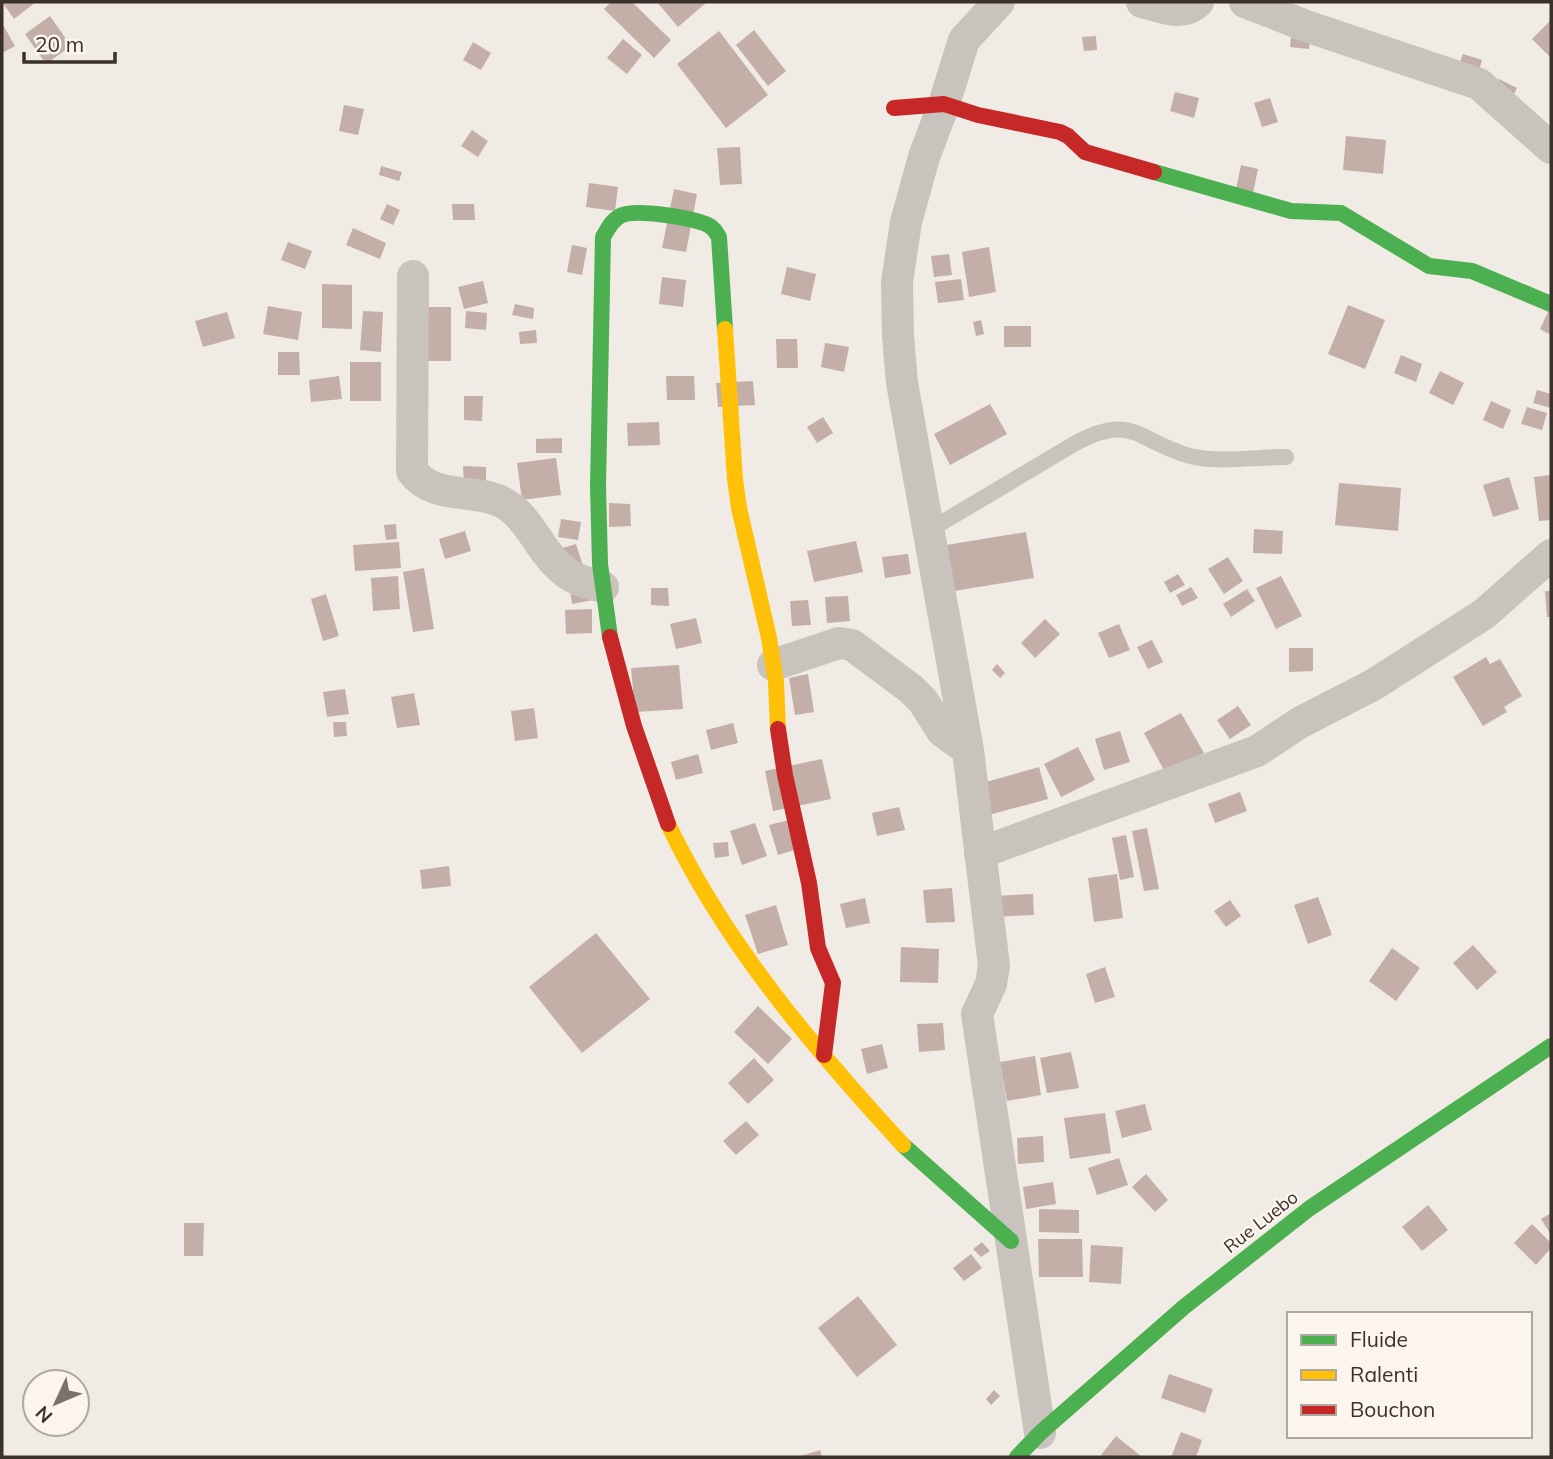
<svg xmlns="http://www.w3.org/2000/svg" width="1553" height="1459" font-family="Mulish,sans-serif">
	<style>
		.building { fill: #c3afa7 }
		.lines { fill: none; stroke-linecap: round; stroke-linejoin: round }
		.lane { stroke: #c9c3be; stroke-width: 16 }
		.street { stroke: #c9c3be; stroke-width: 32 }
		.fast { stroke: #4caf50; stroke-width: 16 }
		.slow { stroke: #ffc107; stroke-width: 16 }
		.jam { stroke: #c62828; stroke-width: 16 }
		.labels { text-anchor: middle; stroke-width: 5; stroke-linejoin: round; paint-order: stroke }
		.street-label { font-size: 18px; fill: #3b302b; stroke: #fbf5ee }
	</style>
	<rect width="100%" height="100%" fill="#f0ebe5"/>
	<!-- building -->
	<path class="building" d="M 2,2 L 36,2 L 14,19 Z
		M 611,2 L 632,2 L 671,40 L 654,58 L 604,9 Z
		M 657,2 L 707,2 L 678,27 Z
		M 50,16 L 71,46 L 46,64 L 25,34 Z
		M 1551,20 L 1551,58 L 1532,39 Z
		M 2,23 L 15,46 L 2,53 Z
		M 1292,26 L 1311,28 L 1309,49 L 1290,47 Z
		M 754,30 L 786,71 L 768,86 L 736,45 Z
		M 719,31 L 768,95 L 726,128 L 677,64 Z
		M 1096,36 L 1097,50 L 1084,51 L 1082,37 Z
		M 623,39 L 642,55 L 627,74 L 607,58 Z
		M 473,42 L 491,53 L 481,70 L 463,60 Z
		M 1463,54 L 1482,60 L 1478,74 L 1458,67 Z
		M 1499,79 L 1517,88 L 1510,102 L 1493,92 Z
		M 1175,92 L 1199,98 L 1194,118 L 1170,111 Z
		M 1270,98 L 1278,122 L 1262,127 L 1254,103 Z
		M 344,105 L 364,109 L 358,135 L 339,131 Z
		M 472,130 L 488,141 L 478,157 L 461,146 Z
		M 1346,136 L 1386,140 L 1383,174 L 1343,170 Z
		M 740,147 L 742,184 L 720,185 L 717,148 Z
		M 1241,165 L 1258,169 L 1253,193 L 1236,189 Z
		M 381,166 L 402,172 L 399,181 L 379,175 Z
		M 589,183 L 618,187 L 615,211 L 586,207 Z
		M 674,189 L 697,194 L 686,252 L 662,248 Z
		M 387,204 L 400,210 L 393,225 L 380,219 Z
		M 452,204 L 474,204 L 475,220 L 453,220 Z
		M 353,228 L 386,243 L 380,259 L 346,245 Z
		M 288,242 L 312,251 L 305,269 L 281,260 Z
		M 572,245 L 587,248 L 582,275 L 567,272 Z
		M 989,247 L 996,292 L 969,297 L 962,252 Z
		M 949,254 L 952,275 L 934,277 L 931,256 Z
		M 787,267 L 816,274 L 810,301 L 781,294 Z
		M 662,277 L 686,280 L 683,307 L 659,304 Z
		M 961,279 L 964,300 L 938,303 L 935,282 Z
		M 483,281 L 488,303 L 464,309 L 458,287 Z
		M 322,284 L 352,285 L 352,329 L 322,328 Z
		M 515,304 L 534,308 L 533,319 L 512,315 Z
		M 1348,305 L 1385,320 L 1365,369 L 1328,354 Z
		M 268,306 L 302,312 L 298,340 L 263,334 Z
		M 419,307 L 451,307 L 451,361 L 419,361 Z
		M 1549,310 L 1551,311 L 1551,335 L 1540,329 Z
		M 363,311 L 383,312 L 381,352 L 360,350 Z
		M 466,311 L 487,313 L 486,330 L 465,328 Z
		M 227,312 L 235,338 L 203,347 L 195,321 Z
		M 981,320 L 984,334 L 976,336 L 973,322 Z
		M 1004,326 L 1031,326 L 1031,347 L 1004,347 Z
		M 536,330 L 537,343 L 520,344 L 519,332 Z
		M 776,339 L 797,339 L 798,368 L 777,368 Z
		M 825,343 L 849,347 L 844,372 L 821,367 Z
		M 278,352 L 299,352 L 300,375 L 278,375 Z
		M 1401,355 L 1422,364 L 1416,382 L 1394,373 Z
		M 350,362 L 381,362 L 381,401 L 350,401 Z
		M 1440,371 L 1464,383 L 1453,405 L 1429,393 Z
		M 339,376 L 342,399 L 311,402 L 309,380 Z
		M 666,376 L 694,376 L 695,400 L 667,400 Z
		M 753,381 L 755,405 L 718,407 L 716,383 Z
		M 1537,390 L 1551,394 L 1551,408 L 1533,403 Z
		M 464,396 L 483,396 L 482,421 L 464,420 Z
		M 1491,401 L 1511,410 L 1503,429 L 1483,420 Z
		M 990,404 L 1007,434 L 950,465 L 934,434 Z
		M 1527,407 L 1547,413 L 1542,430 L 1521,424 Z
		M 823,417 L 833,433 L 817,443 L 807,427 Z
		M 659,422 L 660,445 L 628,446 L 627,423 Z
		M 562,438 L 562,453 L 536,453 L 536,439 Z
		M 556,458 L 561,495 L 522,500 L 517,463 Z
		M 463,466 L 486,467 L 486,486 L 464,485 Z
		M 1551,475 L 1551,520 L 1539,521 L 1534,477 Z
		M 1509,477 L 1519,509 L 1493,517 L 1483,485 Z
		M 1339,483 L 1401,488 L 1398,531 L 1335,525 Z
		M 609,503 L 630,504 L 631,526 L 609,527 Z
		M 561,519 L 581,522 L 578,540 L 558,537 Z
		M 396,524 L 397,539 L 386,540 L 384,525 Z
		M 1254,529 L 1283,531 L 1282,554 L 1253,553 Z
		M 465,531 L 471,551 L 445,559 L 439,539 Z
		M 1026,532 L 1034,578 L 942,593 L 934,547 Z
		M 856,541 L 863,572 L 814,582 L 807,551 Z
		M 399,542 L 401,568 L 355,571 L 353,545 Z
		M 576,544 L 583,566 L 559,549 Z
		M 908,554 L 911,574 L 885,578 L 882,557 Z
		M 1228,557 L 1243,581 L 1224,594 L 1208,569 Z
		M 424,568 L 434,629 L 413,632 L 403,572 Z
		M 1178,574 L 1185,585 L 1170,593 L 1164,582 Z
		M 398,576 L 400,609 L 373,611 L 371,578 Z
		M 1281,576 L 1302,616 L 1276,629 L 1256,588 Z
		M 1191,587 L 1198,598 L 1182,606 L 1176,595 Z
		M 651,588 L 668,588 L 669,606 L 651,605 Z
		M 1247,589 L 1255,601 L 1231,617 L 1223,604 Z
		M 570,590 L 593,600 L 572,604 Z
		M 1545,591 L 1551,591 L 1551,617 L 1547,617 Z
		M 326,594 L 339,636 L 323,641 L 311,599 Z
		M 848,596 L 850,621 L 827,623 L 825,597 Z
		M 808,600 L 811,625 L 792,626 L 790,601 Z
		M 592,609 L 592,633 L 566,634 L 565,610 Z
		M 696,618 L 702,643 L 676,649 L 670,624 Z
		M 1045,619 L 1060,634 L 1035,658 L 1021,643 Z
		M 1119,624 L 1130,650 L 1109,658 L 1098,633 Z
		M 1152,640 L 1163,662 L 1148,669 L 1137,647 Z
		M 1289,648 L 1313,648 L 1313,671 L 1289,672 Z
		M 1486,657 L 1490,664 L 1500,659 L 1522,696 L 1504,707 L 1507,712 L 1483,726 L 1453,677 Z
		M 997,664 L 1005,673 L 1000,678 L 992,670 Z
		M 679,665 L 683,709 L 635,712 L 631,668 Z
		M 808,674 L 814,712 L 795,715 L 789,678 Z
		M 345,689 L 349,714 L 327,717 L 323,692 Z
		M 414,693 L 420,725 L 397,728 L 391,697 Z
		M 1238,706 L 1251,725 L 1230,739 L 1217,720 Z
		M 534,708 L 538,738 L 515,741 L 511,711 Z
		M 1181,713 L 1204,753 L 1166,774 L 1144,733 Z
		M 333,722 L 346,722 L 347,736 L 334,737 Z
		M 733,723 L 738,743 L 711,750 L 706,730 Z
		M 1120,731 L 1130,762 L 1104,770 L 1095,739 Z
		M 1078,747 L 1095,780 L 1061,797 L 1044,764 Z
		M 698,754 L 703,773 L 676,780 L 671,762 Z
		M 822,759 L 831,799 L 773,811 L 765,771 Z
		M 1039,767 L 1048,799 L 974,819 L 965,788 Z
		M 1240,792 L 1247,811 L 1215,823 L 1208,804 Z
		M 899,807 L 905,830 L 877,836 L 872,813 Z
		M 793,819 L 801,848 L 778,855 L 769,825 Z
		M 755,823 L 767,856 L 742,865 L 730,831 Z
		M 1147,828 L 1159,889 L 1144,891 L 1132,831 Z
		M 1126,835 L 1134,877 L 1120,880 L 1112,838 Z
		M 728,842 L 729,856 L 715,858 L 713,843 Z
		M 449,866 L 451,886 L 422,889 L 420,870 Z
		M 1117,874 L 1123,918 L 1094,922 L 1088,878 Z
		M 952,888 L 955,922 L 926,923 L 923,890 Z
		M 1033,894 L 1034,915 L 992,917 L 991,896 Z
		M 1318,897 L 1332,935 L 1308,944 L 1294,905 Z
		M 865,898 L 870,923 L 846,928 L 840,904 Z
		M 1230,900 L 1241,916 L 1226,927 L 1214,911 Z
		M 776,905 L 788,945 L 758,954 L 745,915 Z
		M 596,933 L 650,999 L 582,1053 L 529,987 Z
		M 1473,945 L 1497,972 L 1477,990 L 1453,963 Z
		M 901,947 L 939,949 L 938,983 L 900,982 Z
		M 1392,948 L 1420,968 L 1396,1001 L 1369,981 Z
		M 1105,967 L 1115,997 L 1095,1003 L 1086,974 Z
		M 758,1006 L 792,1039 L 768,1064 L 734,1032 Z
		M 943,1023 L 945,1050 L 919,1052 L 917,1024 Z
		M 882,1044 L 888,1068 L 867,1074 L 861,1049 Z
		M 1071,1052 L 1079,1088 L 1047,1093 L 1040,1058 Z
		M 1035,1056 L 1041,1095 L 1007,1101 L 1000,1062 Z
		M 754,1058 L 774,1080 L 748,1104 L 728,1083 Z
		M 1145,1104 L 1152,1130 L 1122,1138 L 1115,1111 Z
		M 1105,1113 L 1111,1153 L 1070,1159 L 1064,1118 Z
		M 746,1121 L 759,1135 L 736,1155 L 723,1141 Z
		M 1043,1136 L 1044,1162 L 1018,1164 L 1017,1138 Z
		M 1119,1158 L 1128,1185 L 1097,1195 L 1088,1168 Z
		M 1146,1174 L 1168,1200 L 1155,1212 L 1132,1187 Z
		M 1053,1182 L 1056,1204 L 1026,1209 L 1023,1187 Z
		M 1428,1205 L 1448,1230 L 1422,1251 L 1402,1227 Z
		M 1039,1209 L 1079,1210 L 1079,1233 L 1039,1232 Z
		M 1551,1213 L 1551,1235 L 1541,1219 Z
		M 184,1223 L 204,1223 L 203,1256 L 184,1256 Z
		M 1532,1224 L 1551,1243 L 1551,1248 L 1536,1265 L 1514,1243 Z
		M 1038,1239 L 1082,1239 L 1083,1277 L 1039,1277 Z
		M 982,1242 L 990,1251 L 981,1257 L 973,1249 Z
		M 1091,1245 L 1123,1247 L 1121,1284 L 1089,1282 Z
		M 971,1254 L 982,1268 L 964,1281 L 953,1268 Z
		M 858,1296 L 897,1345 L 857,1377 L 818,1328 Z
		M 1169,1374 L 1213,1389 L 1205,1413 L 1161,1398 Z
		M 994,1390 L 1000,1396 L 991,1405 L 986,1399 Z
		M 1181,1432 L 1202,1440 L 1196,1457 L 1171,1457 Z
		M 1116,1436 L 1142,1457 L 1104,1457 L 1101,1455 Z
		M 820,1450 L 822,1457 L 798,1457 Z"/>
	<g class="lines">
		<!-- lane -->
		<path class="lane" d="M 928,531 L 1074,444 C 1133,412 1137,441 1190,456 C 1217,463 1257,457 1286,457"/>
		<!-- street -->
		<path class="street" d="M 999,2 L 964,40 L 944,104 L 924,157 L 906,222 L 897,282 L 898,336 L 902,383 L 968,750 L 994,966 L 991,984 L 977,1014 L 1040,1433
			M 1142,2 C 1161,6 1182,18 1198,2
			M 1245,2 L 1306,26 L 1479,84 L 1551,148
			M 413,276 L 412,471 C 433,500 473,488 502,502 C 531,517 540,555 568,574 C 578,581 591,584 603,587
			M 773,665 L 839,643 L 852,645 L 911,689 L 923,701 L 942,731 L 968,750
			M 980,853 L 1257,751 L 1301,722 L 1373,685 L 1484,614 L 1551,555"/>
		<!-- fast -->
		<path class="fast" d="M 1154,172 L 1291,211 L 1341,213 L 1429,266 L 1472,271 L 1551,304
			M 610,637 L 600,564 L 598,486 L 603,237 C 608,229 611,221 620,216 C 635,208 693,218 708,225 C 713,227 716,232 719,237 L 725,329
			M 903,1145 L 1011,1241
			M 1017,1457 L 1040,1433 L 1184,1307 L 1310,1208 L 1551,1046"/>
		<!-- slow -->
		<path class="slow" d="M 725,329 L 735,479 L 739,508 L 769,638 L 776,682 L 778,729
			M 668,824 C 725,944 813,1047 903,1145"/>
		<!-- jam -->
		<path class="jam" d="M 894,108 L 944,104 L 978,115 L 1060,132 L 1068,136 L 1085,152 L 1154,172
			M 610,637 L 634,726 L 668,824
			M 778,729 L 785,775 L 809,883 L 818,948 L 833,983 L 824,1055"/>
	</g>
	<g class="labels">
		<!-- street labels -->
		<g class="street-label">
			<text transform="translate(1261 1222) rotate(-38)" y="6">Rue Luebo</text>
		</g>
	</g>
	<!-- border -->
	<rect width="1553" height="1459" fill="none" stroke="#3b302b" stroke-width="7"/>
	<!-- legend -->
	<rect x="1287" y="1312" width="245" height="126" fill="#fbf5ee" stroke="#aea6a0" stroke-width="2"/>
	<rect x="1301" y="1335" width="35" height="10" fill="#4caf50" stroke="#aea6a0" stroke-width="2"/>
	<text x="1350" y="1347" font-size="21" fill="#3b302b">Fluide</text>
	<rect x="1301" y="1370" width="35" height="10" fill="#ffc107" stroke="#aea6a0" stroke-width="2"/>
	<text x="1350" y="1382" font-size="21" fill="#3b302b">Ralenti</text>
	<rect x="1301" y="1405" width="35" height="10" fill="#c62828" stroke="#aea6a0" stroke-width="2"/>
	<text x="1350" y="1417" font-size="21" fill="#3b302b">Bouchon</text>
	<!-- north arrow -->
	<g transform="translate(56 1403) rotate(226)"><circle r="33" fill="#fbf5ee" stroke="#aea6a0" stroke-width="2"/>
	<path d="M0-5L12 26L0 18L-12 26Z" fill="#7a716c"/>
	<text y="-10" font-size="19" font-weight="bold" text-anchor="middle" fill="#3b302b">N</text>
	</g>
	<!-- scale -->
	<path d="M24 52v10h91v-10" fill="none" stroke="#3b302b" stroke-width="3.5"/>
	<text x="35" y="52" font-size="21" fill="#3b302b" stroke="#fbf5ee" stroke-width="5" paint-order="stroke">20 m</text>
</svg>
